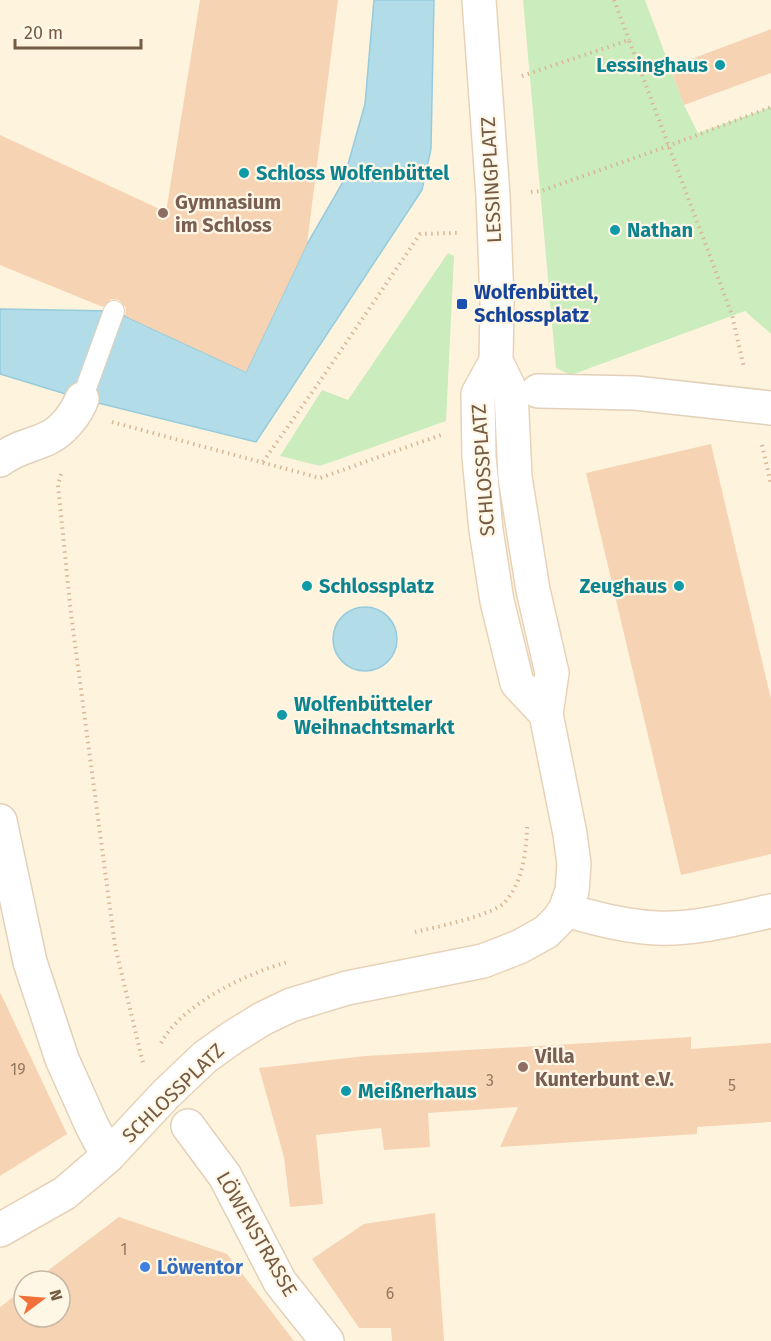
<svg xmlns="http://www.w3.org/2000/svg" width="771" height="1341" font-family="'Fira Sans',sans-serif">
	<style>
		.green { fill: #cbecbc }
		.water { fill: #b1dce8; stroke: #97cbdb; stroke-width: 1.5 }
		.building { fill: #f6d3b3 }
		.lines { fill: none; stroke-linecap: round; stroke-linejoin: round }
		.lane-casing { stroke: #e2d0b9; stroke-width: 22 }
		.street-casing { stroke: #e2d0b9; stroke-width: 36 }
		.secondary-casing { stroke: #e8d2b7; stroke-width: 36 }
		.path { stroke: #dab797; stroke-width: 4; stroke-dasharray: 1.5 4.5; stroke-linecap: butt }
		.lane { stroke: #fff; stroke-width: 20 }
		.street { stroke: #fff; stroke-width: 33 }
		.secondary { stroke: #fff; stroke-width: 33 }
		.culture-dot { fill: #0f9aa8; stroke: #fff7e6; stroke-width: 2 }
		.education-dot { fill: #8d6e63; stroke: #fff7e6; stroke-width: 2 }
		.transit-dot { fill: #1a4fb4; stroke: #fff7e6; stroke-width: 2 }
		.shop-dot { fill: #3f7fe0; stroke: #fff7e6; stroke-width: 2 }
		.labels { text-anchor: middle; stroke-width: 4.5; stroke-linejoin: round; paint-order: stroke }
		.number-label { font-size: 16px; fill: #957860 }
		.culture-label { font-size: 20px; font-weight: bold; fill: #0d838f; stroke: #fff7e6; text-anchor: start }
		.street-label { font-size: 20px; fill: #755a44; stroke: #fff7e6 }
		.education-label { font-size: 20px; font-weight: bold; fill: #785e54; stroke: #fff7e6; text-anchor: start }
		.transit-label { font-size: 20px; font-weight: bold; fill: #164399; stroke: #fff7e6; text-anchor: start }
		.shop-label { font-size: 20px; font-weight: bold; fill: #366cbe; stroke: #fff7e6; text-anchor: start }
	</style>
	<rect width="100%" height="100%" fill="#fef4de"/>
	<!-- green -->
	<path class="green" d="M 523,0 L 645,0 L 684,105 L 698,133 L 771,107 L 771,334 L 745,311 L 571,375 L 556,368 Z
		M 448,253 L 454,256 L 446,421 L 320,466 L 280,456 L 322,390 L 348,400 Z"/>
	<!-- water -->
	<path class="water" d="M 374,0 L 434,0 L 431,149 L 422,190 L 256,442 L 82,399 L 0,374 L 0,309 L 114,311 L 246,372 L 307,244 L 343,182 L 365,104 Z
		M333 639a32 32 0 1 1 64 0a32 32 0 1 1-64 0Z"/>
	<!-- building -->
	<path class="building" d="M 200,0 L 338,0 L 307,244 L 246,372 L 125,316 L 126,308 L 119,300 L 111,299 L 103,307 L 0,265 L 0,135 L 166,212 Z
		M 771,29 L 771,73 L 684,105 L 670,67 Z
		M 711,444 L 771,699 L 771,854 L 681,875 L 586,473 Z
		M 0,992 L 67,1134 L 0,1176 Z
		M 691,1037 L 691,1049 L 771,1043 L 771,1122 L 697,1127 L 697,1134 L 500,1147 L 518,1107 L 428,1113 L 430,1147 L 384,1150 L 381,1128 L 316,1135 L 323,1204 L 290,1207 L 284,1157 L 259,1068 L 365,1056 Z
		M 435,1213 L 444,1341 L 392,1341 L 391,1328 L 359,1328 L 312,1259 L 364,1224 Z
		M 119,1217 L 227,1254 L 294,1341 L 0,1341 L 0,1307 L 24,1289 L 24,1317 L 60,1317 L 60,1281 L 34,1281 Z"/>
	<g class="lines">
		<defs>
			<path id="lane" d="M 82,399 L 114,311"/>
			<path id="street" d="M 538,391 L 635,393 L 771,408
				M 0,460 C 17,447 29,447 48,438 C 63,431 76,414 82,399
				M 0,821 L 30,962 L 62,1059 L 92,1126 L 108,1156
				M 188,1126 L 225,1176 L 280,1282 L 327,1341"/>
			<path id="secondary" d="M 496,361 L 478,394 L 479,457 L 486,530 L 497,601 L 517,683 L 546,714
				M 565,910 C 595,918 626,927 656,928 C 695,930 733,919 771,911
				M 0,1230 L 65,1193 L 108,1156 L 166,1094 L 205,1057 L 233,1037 L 262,1019 L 291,1005 L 347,988 L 483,961 L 519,947 L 546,932 L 558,920 L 565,910 L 572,891 L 574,864 L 570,834 L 546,714 L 552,673 L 533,590 L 515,477 L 511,392 L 496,361 L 497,302 L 493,196 L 479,0"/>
		</defs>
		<!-- lane casing -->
		<use href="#lane" class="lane-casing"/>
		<!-- street casing -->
		<use href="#street" class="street-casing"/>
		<!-- secondary casing -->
		<use href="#secondary" class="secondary-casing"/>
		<!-- path -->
		<path class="path" d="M 614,0 L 629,40
			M 522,76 L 629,40 L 732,315 L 744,368
			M 531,192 L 541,191 L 668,146 L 771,107
			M 112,422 L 320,478 L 441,435
			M 762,445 L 771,484
			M 263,462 L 320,381 L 420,234 L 457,233
			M 61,474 L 58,485 L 71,614 L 115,946 L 143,1063
			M 415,932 C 433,928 494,915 505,902 C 523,881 526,854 527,827
			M 161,1043 C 182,1004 247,973 288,962"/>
		<!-- lane -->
		<use href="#lane" class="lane"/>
		<!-- street -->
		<use href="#street" class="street"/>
		<!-- secondary -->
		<use href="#secondary" class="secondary"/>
	</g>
	<!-- markers -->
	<g class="culture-dot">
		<circle cx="720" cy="65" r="6"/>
		<circle cx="244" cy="173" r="6"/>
		<circle cx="615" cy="230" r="6"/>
		<circle cx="307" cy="586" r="6"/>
		<circle cx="679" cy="586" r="6"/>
		<circle cx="282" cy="715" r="6"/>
		<circle cx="346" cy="1091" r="6"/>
	</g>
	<g class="education-dot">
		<circle cx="163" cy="213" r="6"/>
		<circle cx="523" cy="1067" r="6"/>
	</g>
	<rect class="transit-dot" x="456" y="298" width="12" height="12" rx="3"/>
	<circle class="shop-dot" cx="145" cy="1267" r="6"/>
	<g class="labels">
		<!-- number labels -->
		<g class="number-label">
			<text x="18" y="1075">19</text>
			<text x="490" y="1086">3</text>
			<text x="732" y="1091">5</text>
			<text x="124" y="1255">1</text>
			<text x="390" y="1299">6</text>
		</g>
		<!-- culture labels -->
		<g class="culture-label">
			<text x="708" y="72" text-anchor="end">Lessinghaus</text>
			<text x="256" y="180">Schloss Wolfenbüttel</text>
			<text x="627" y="237">Nathan</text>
			<text x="319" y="593">Schlossplatz</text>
			<text x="667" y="593" text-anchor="end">Zeughaus</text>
			<text x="294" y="711">Wolfenbütteler<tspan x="294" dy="23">Weihnachtsmarkt</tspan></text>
			<text x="358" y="1098">Meißnerhaus</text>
		</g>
		<!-- street labels -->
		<g class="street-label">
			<text transform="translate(491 180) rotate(-93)" y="7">LESSINGPLATZ</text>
			<text transform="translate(483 470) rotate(-94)" y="7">SCHLOSSPLATZ</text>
			<text transform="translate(173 1093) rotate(-44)" y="7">SCHLOSSPLATZ</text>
			<text transform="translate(257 1234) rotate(60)" y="7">LÖWENSTRASSE</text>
		</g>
		<!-- education labels -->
		<g class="education-label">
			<text x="175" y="209">Gymnasium<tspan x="175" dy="23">im Schloss</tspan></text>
			<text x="535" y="1063">Villa<tspan x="535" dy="23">Kunterbunt e.V.</tspan></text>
		</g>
		<!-- transit labels -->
		<g class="transit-label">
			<text x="474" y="299">Wolfenbüttel,<tspan x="474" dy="23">Schlossplatz</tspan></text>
		</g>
		<!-- shop labels -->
		<g class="shop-label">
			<text x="157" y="1274">Löwentor</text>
		</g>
	</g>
	<!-- north arrow -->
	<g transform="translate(42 1299) rotate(74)"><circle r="28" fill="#fff7e6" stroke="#c8b8a5" stroke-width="1.5"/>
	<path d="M0-4.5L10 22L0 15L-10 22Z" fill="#f37138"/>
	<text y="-9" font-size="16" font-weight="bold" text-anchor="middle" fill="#755a44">N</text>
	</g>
	<!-- scale -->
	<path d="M15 39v9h126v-9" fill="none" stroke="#755a44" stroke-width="3"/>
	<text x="24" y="39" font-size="18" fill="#755a44" stroke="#fff7e6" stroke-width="4.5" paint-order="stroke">20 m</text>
</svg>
